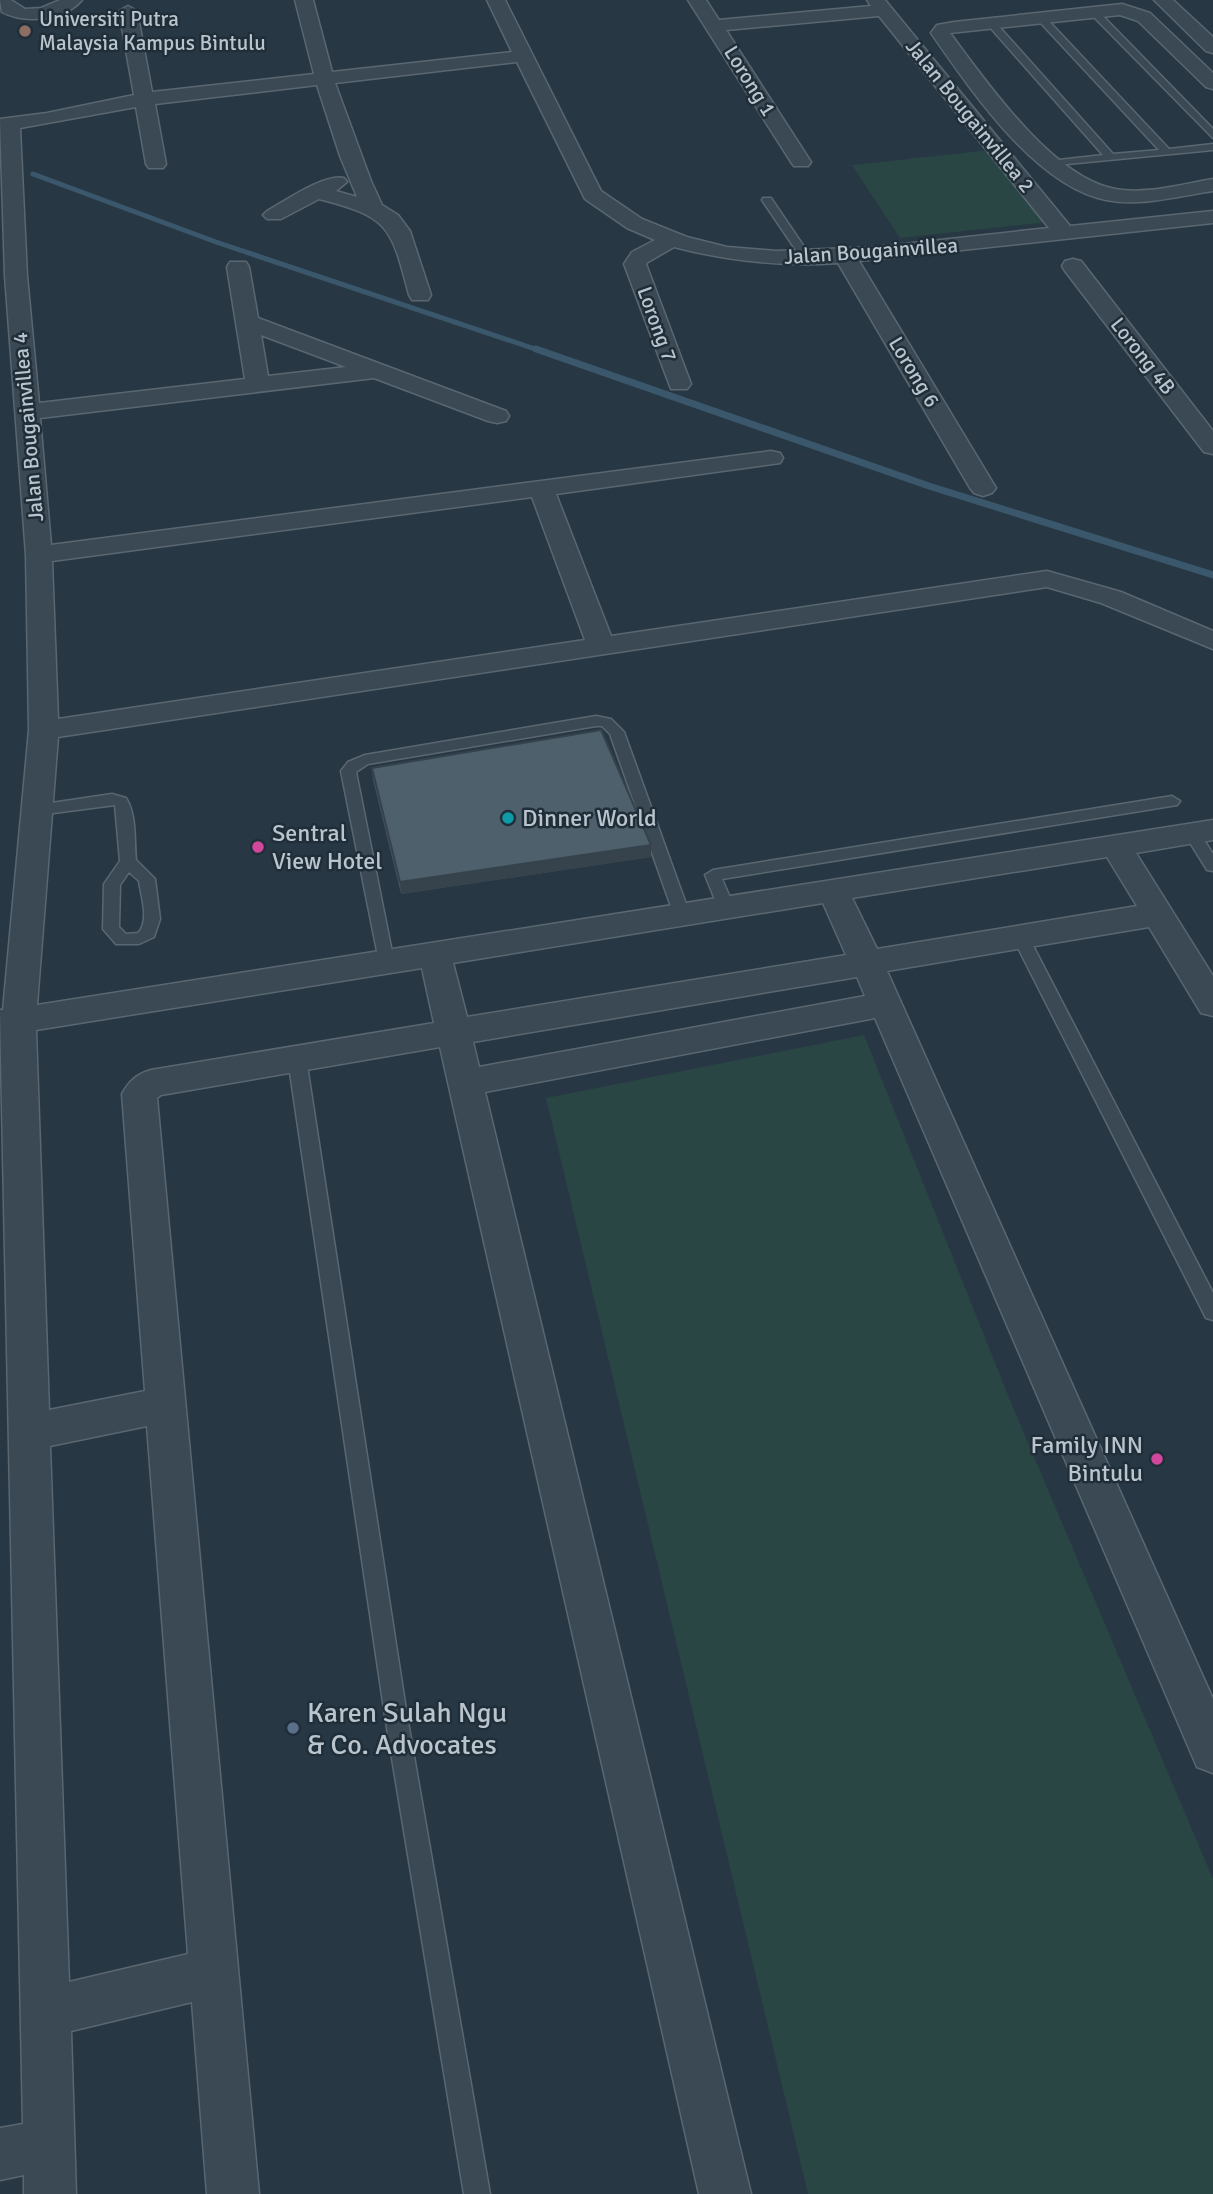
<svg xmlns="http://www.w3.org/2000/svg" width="1213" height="2194" font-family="Signika,sans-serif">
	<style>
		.green { fill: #294544 }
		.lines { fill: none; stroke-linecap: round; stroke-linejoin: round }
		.stream-far1 { stroke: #3a576b; stroke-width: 5 }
		.stream { stroke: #3a576b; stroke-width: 7 }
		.service-casing { stroke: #5a6771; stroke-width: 3 }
		.minor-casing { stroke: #5a6771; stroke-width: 3 }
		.service { fill: #3b4954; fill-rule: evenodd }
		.minor { fill: #3b4954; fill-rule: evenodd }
		.wall { fill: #42535d }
		.shaded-wall { fill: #36434c }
		.building { fill: #4d606c; stroke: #36434c; stroke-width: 2 }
		.education-dot { fill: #8d6e63; stroke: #202e39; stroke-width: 2.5 }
		.culture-dot { fill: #0f9aa8; stroke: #202e39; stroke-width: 2.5 }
		.hotel-dot { fill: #d1479c; stroke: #202e39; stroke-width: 2.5 }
		.service-dot { fill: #5c6f8a; stroke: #202e39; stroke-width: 2.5 }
		.labels { text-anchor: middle; stroke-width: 5; stroke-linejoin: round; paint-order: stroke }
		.far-poi-label { font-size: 21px; fill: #b9c4cd; stroke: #202e39; text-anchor: start }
		.far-street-label { font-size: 21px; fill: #b9c4cd; stroke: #202e39 }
		.poi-label { font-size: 24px; fill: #b9c4cd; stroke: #202e39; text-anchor: start }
		.near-poi-label { font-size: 28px; fill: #b9c4cd; stroke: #202e39; text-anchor: start }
	</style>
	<rect width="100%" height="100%" fill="#273844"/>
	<!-- green -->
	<path class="green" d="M 991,150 L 1049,222 L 900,238 L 852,165 Z
		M 864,1035 L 1007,1393 L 1213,1879 L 1213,2194 L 808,2194 L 546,1098 Z"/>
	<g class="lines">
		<!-- stream-far1 -->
		<path class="stream-far1" d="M 33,174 L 216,242 L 541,351"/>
		<!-- stream -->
		<path class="stream" d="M 536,349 L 929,486 L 1213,575"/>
		<defs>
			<path id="service" d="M 1091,10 L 1097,10 L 1213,129 L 1213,138 L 1091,14 Z
				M 1038,16 L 1044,16 L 1169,149 L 1213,144 L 1213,150 L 1046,166 L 1046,162 L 1050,161 L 1103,155 L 988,25 L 988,21 L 994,21 L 1113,154 L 1159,150 L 1038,20 Z
				M 763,198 L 771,198 L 813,260 L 812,262 L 804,262 L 762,200 Z
				M 596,716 L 611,719 L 624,732 L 690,915 L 688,919 L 682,921 L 674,915 L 610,734 L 602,726 L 596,726 L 368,764 L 356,772 L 394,962 L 392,966 L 380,966 L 341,771 L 348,762 L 365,755 Z
				M 112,794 L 126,798 C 137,816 134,840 136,860 L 155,879 L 160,919 L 154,937 L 139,944 L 116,944 L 103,929 L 104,884 L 120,861 L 115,805 L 38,815 L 30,810 L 38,805 ZM 129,872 L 139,881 C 141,896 150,921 138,933 L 126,934 L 119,927 L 120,885 Z
				M 1172,796 L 1180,801 L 1177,805 L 722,879 L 734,907 L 726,913 L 718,907 L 705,875 L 713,870 Z
				M 1192,828 L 1197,829 L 1213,854 L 1213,871 L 1207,870 L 1184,833 Z
				M 1021,932 L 1029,938 L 1213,1293 L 1213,1320 L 1206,1318 L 1013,938 Z
				M 297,1053 L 303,1054 L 306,1059 L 407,1716 L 490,2194 L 464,2194 L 385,1716 L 288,1059 L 291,1054 Z"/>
			<path id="minor" d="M 0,0 L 11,0 L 25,9 L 41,8 L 60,0 L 82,0 C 64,21 25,24 2,12 Z
				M 295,0 L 313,0 L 332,72 L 512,52 L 487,0 L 505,0 L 601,191 L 642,219 L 687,237 L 727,247 L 776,251 L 876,247 L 1049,228 L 879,16 L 726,30 L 811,162 L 808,166 L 794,166 L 791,162 L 688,0 L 706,0 L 719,20 L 871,6 L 867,0 L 885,0 L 1070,226 L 1213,211 L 1213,223 L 859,261 L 996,488 L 992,493 L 983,496 L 974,493 L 970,488 L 838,263 C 782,267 728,261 674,247 L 648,262 L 646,264 L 691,384 L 687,389 L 671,389 L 624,264 L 632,252 L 655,240 L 627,228 L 585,199 L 517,62 L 335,83 L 371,181 L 382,205 L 398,215 L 410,231 L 431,295 L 428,300 L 412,300 L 409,295 C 391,227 390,217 319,199 L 281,219 L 267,219 L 263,215 L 267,211 C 285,201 325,173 344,178 L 347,182 L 336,191 L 357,197 L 340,156 L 317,85 L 155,104 L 166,164 L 163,168 L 149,168 L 146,164 L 136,107 L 20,128 L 27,276 L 39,403 L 245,379 L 227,267 L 230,262 L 246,262 L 249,267 L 258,318 L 506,411 L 509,416 L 506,421 L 497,423 L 488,421 L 374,378 L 40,418 L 51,545 L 771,451 L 780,453 L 783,458 L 780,463 L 556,494 L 611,636 L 1047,571 L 1121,592 L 1213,631 L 1213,649 L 1101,603 L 1047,587 L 58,737 L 37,1005 L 1213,820 L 1213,840 L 1136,853 L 1213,976 L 1213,1016 L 1201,1013 L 1149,927 L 887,971 L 1213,1699 L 1213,1773 L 1197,1767 L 875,1018 L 485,1092 L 751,2194 L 699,2194 L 440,1047 L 161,1095 L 157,1098 L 259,2194 L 207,2194 L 192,2002 L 71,2031 L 76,2194 L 24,2194 L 24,2175 L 0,2180 L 0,2128 L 23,2124 L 0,1010 L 3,1010 L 29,730 L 26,555 L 5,276 L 0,119 L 47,113 L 134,95 L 119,11 L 128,6 L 137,11 L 152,92 L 314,74 ZM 261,335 L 346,367 L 268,376 ZM 532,497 L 585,640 L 58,719 L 52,561 ZM 1107,857 L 1137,906 L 877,949 L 852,898 ZM 823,903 L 846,955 L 467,1017 L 453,963 ZM 422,968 L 434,1023 L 151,1070 C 137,1074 129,1081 122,1094 L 145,1391 L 49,1410 L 36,1030 ZM 857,977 L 865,996 L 479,1067 L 473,1042 ZM 147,1426 L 188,1954 L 69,1982 L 50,1446 Z
				M 1154,0 L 1173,0 L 1213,37 L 1213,53 L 1206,51 Z
				M 1122,4 L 1150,13 L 1213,73 L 1213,89 L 1206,87 L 1138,21 L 1120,15 L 950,33 C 986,81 1050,174 1111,188 C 1143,196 1182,184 1213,179 L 1213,191 C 1179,196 1141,207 1106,200 C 1035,186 970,89 931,33 L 937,25 L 954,22 Z
				M 1073,259 L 1081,261 L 1213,431 L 1213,454 L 1204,452 L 1065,271 L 1062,266 L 1065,261 Z"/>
		</defs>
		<!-- service casing -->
		<use href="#service" class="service-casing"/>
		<!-- minor casing -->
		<use href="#minor" class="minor-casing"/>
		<!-- service -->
		<use href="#service" class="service"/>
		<!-- minor -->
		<use href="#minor" class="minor"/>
	</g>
	<!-- wall -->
	<path class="wall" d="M 372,768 L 651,857 L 401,894 L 373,780 Z"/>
	<!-- shaded-wall -->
	<path class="shaded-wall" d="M 651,845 L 651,857 L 401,894 L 400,882 Z"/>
	<!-- building -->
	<path class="building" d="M 601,730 L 651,845 L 400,882 L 372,768 Z"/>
	<!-- markers -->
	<circle class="education-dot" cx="25" cy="31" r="7"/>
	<circle class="culture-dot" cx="508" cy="818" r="7"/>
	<g class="hotel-dot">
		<circle cx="258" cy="847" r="7"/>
		<circle cx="1157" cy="1459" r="7"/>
	</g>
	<circle class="service-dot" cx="293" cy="1728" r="7"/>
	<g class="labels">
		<!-- far-poi labels -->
		<g class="far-poi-label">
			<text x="39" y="26">Universiti Putra<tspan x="39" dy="24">Malaysia Kampus Bintulu</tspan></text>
		</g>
		<!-- far-street labels -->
		<g class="far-street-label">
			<text transform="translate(750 81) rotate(58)" y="7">Lorong 1</text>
			<text transform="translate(970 116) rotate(51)" y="7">Jalan Bougainvillea 2</text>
			<text transform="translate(871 251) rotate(-4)" y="7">Jalan Bougainvillea</text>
			<text transform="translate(657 324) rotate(70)" y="7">Lorong 7</text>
			<text transform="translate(1143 356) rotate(52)" y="7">Lorong 4B</text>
			<text transform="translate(914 372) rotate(59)" y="7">Lorong 6</text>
			<text transform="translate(28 427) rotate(-95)" y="7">Jalan Bougainvillea 4</text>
		</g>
		<!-- poi labels -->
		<g class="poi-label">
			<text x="522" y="826">Dinner World</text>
			<text x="272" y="841">Sentral<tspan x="272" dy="28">View Hotel</tspan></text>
			<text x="1143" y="1453" text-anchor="end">Family INN<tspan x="1143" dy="28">Bintulu</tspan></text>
		</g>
		<!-- near-poi labels -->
		<g class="near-poi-label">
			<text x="307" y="1722">Karen Sulah Ngu<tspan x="307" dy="32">&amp; Co. Advocates</tspan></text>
		</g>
	</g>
</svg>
